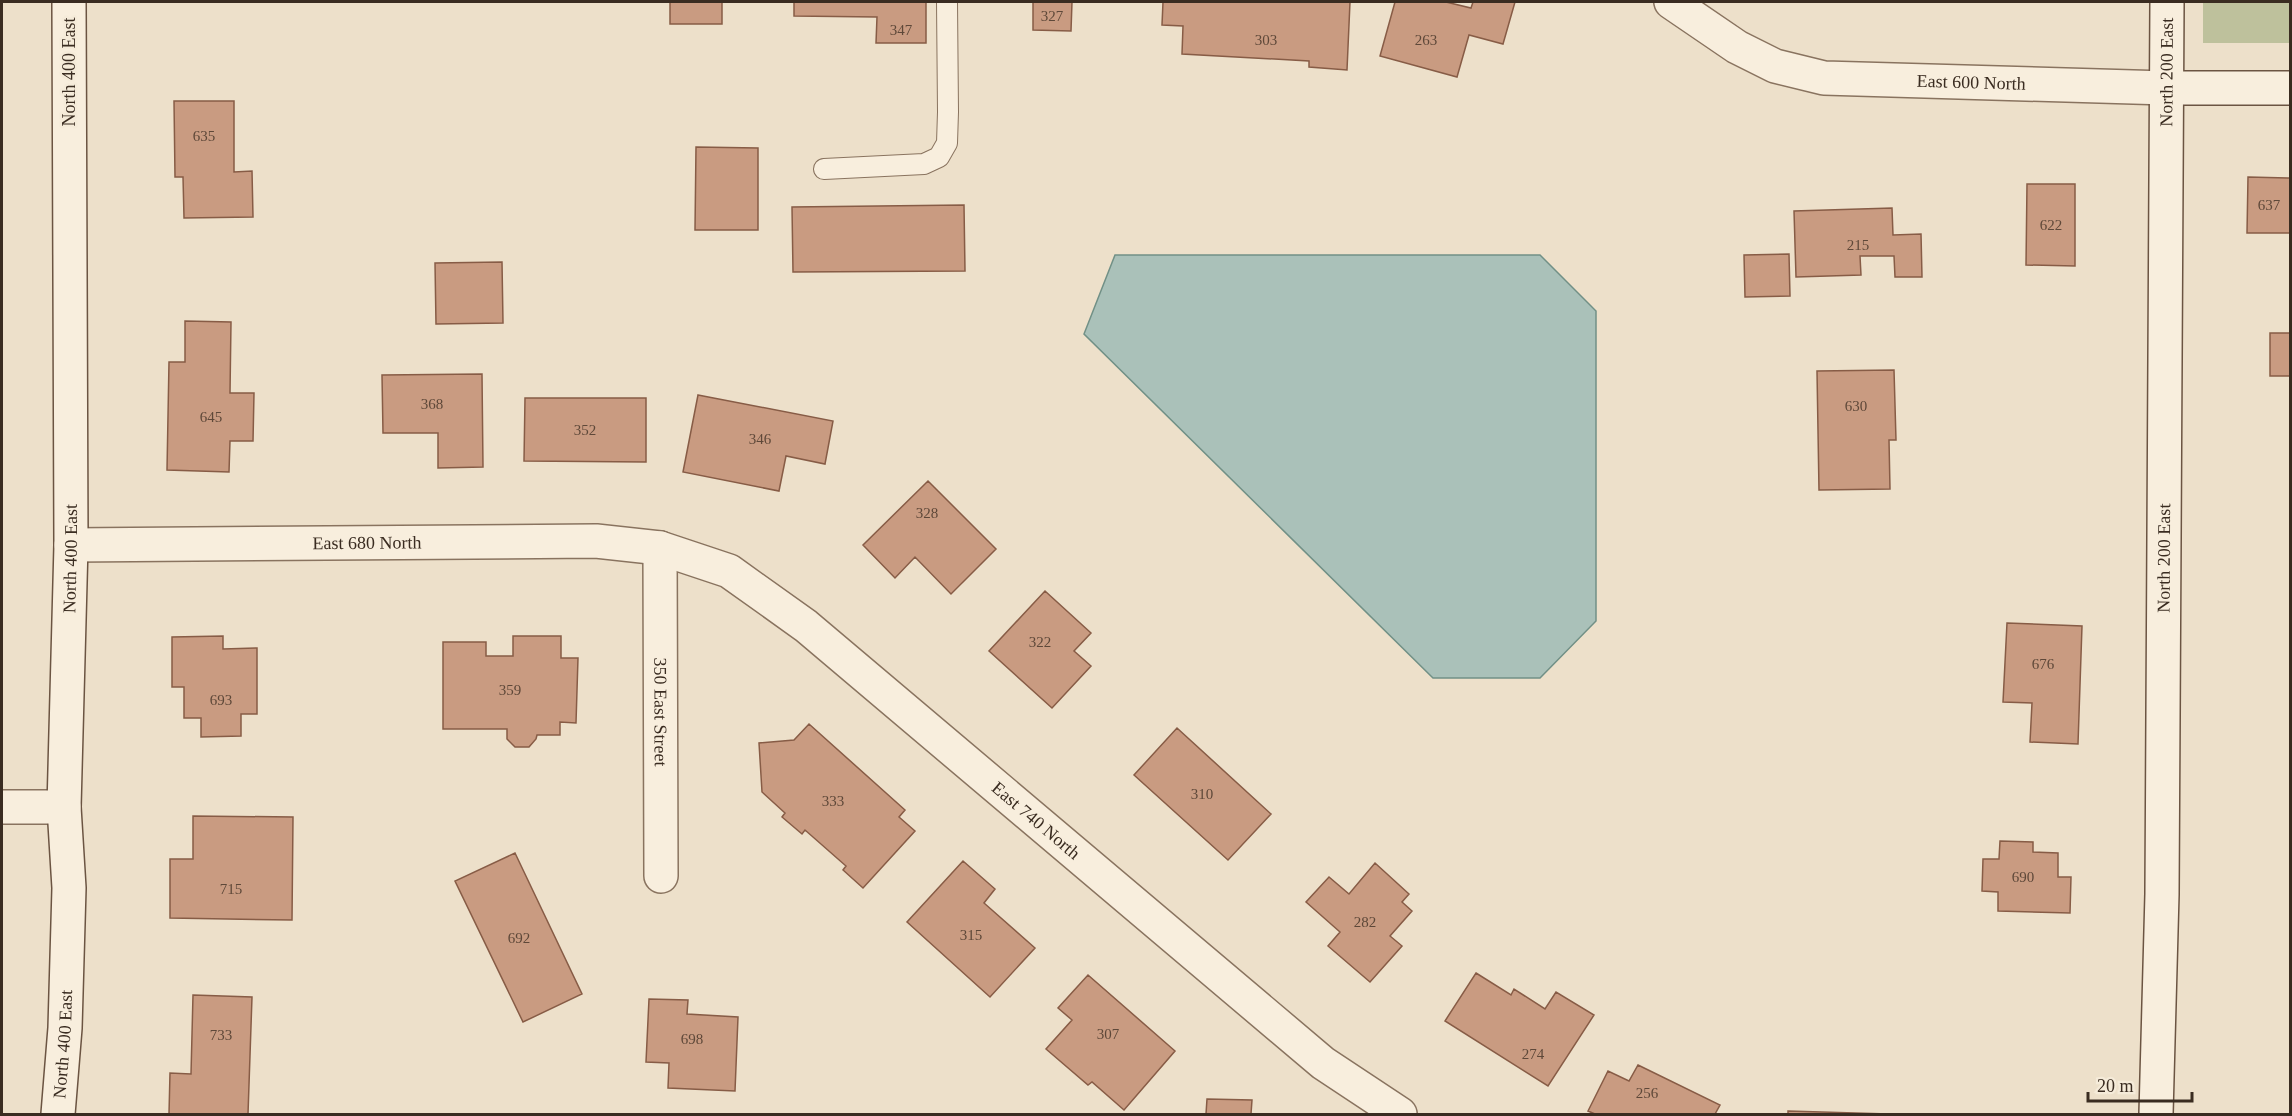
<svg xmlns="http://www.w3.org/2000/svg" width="2292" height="1116" font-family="'Times New Roman',serif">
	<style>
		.cemetery { fill: #bec19c }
		.water { fill: #aac1b9; stroke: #719086; stroke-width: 1.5 }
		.building { fill: #c99b81; stroke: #875c46; stroke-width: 1.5 }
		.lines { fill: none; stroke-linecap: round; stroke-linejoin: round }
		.lane-casing { stroke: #89735f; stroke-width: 22 }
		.street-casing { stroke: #89735f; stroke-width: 36 }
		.secondary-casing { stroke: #6b5442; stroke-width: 36 }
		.lane { stroke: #f8eedd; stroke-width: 20 }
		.street { stroke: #f8eedd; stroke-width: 33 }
		.secondary { stroke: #f8eedd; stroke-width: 33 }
		.labels { text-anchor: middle; stroke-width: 5; stroke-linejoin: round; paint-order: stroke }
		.number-label { font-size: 15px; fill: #5e4839 }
		.street-label { font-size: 18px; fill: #3a2c21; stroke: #f5ebd9 }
	</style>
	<rect width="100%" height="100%" fill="#ede0ca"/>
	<!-- cemetery -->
	<path class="cemetery" d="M 2203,2 L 2290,2 L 2290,43 L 2203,43 Z"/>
	<!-- water -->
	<path class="water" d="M 1115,255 L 1540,255 L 1596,311 L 1596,621 L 1540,678 L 1433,678 L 1084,334 Z"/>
	<!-- building -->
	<path class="building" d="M 670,2 L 722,2 L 722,24 L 670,24 Z
		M 794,2 L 926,2 L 926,43 L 876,43 L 877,17 L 794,16 Z
		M 1033,2 L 1105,2 L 1072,2 L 1071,31 L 1033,30 Z
		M 1163,2 L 1350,2 L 1347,70 L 1309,67 L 1309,61 L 1182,54 L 1183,26 L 1162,25 Z
		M 1395,2 L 1446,2 L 1471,8 L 1473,2 L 1515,2 L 1503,44 L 1469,35 L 1457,77 L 1380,56 Z
		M 174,101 L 234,101 L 234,172 L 252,171 L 253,217 L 184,218 L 183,177 L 175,177 Z
		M 696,147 L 758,148 L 758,230 L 695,230 Z
		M 2248,177 L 2290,178 L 2290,233 L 2247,233 Z
		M 2027,184 L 2075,184 L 2075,266 L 2026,265 Z
		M 964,205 L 965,271 L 793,272 L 792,207 Z
		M 1892,208 L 1893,235 L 1921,234 L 1922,277 L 1895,277 L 1894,256 L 1860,256 L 1861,275 L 1796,277 L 1794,211 Z
		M 1789,254 L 1790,296 L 1745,297 L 1744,255 Z
		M 502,262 L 503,323 L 436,324 L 435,263 Z
		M 185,321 L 231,322 L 230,393 L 254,393 L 253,441 L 230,441 L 229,472 L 167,470 L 169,362 L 185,362 Z
		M 2270,333 L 2290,333 L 2290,376 L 2270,376 Z
		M 1894,370 L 1896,440 L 1889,440 L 1890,489 L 1819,490 L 1817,371 Z
		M 482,374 L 483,467 L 438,468 L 438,433 L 383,433 L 382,375 Z
		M 698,395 L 833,421 L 825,464 L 786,456 L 779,491 L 683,472 Z
		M 525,398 L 646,398 L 646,462 L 524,461 Z
		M 928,481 L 996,549 L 951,594 L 915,557 L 895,578 L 863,545 Z
		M 1045,591 L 1091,633 L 1074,651 L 1091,666 L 1052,708 L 989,651 Z
		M 2007,623 L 2082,626 L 2078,744 L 2030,742 L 2032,703 L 2003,702 Z
		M 223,636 L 223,649 L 257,648 L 257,714 L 241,714 L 241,736 L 201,737 L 201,718 L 184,718 L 184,687 L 172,687 L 172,637 Z
		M 513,636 L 561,636 L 561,658 L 578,658 L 576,723 L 560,722 L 560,735 L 537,735 L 536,739 L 529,747 L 515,747 L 507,739 L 507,729 L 443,729 L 443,642 L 486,642 L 486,656 L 513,656 Z
		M 809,724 L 905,810 L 899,817 L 915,831 L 863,888 L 843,870 L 846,866 L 805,830 L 802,834 L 782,817 L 785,813 L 762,792 L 759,743 L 794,740 Z
		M 1177,728 L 1271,814 L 1228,860 L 1134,775 Z
		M 193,816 L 293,817 L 292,920 L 170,918 L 170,859 L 193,859 Z
		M 2000,841 L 2033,842 L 2033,852 L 2058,853 L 2058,877 L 2071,877 L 2070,913 L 1998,911 L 1998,892 L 1982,891 L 1983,859 L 1999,859 Z
		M 515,853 L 582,994 L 523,1022 L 455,881 Z
		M 963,861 L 995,889 L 984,903 L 1035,948 L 990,997 L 907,922 Z
		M 1375,863 L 1409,894 L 1402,902 L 1412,911 L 1390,936 L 1402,946 L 1370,982 L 1328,946 L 1340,932 L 1306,902 L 1329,877 L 1349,894 Z
		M 1476,973 L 1511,995 L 1514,989 L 1545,1009 L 1556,992 L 1594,1015 L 1548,1086 L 1445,1021 Z
		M 1088,975 L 1175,1051 L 1124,1110 L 1092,1082 L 1088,1085 L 1046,1049 L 1072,1020 L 1058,1008 Z
		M 193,995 L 252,997 L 248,1114 L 169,1114 L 170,1073 L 191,1074 Z
		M 649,999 L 688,1000 L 687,1014 L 738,1017 L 735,1091 L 668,1088 L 669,1063 L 646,1062 Z
		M 1638,1065 L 1720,1105 L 1715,1114 L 1595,1114 L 1588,1111 L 1608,1071 L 1629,1081 Z
		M 1207,1099 L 1252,1100 L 1251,1114 L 1206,1114 Z
		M 1788,1111 L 1889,1114 L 1788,1114 Z"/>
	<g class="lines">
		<defs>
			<path id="lane" d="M 824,169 L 924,164 L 939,157 L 947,143 L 948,112 L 947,2"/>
			<g id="street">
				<path id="s1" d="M 1671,2 L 1737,47 L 1775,66 L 1824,78 L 2167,88"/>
				<path id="s2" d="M 71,545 L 596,541 L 660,548 L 729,571 L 806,626 L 1323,1063 L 1400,1114"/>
				<path id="s3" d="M 660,548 L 661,876"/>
				<path d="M 2,807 L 64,807"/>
			</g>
			<g id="secondary">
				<path d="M 2167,88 L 2290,88"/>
				<path id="s4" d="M 58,1114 L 65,1028 L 69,888 L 64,807 L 71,545 L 69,2"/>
				<path id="s5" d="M 2156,1114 L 2162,894 L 2167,2"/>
			</g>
		</defs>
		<!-- lane casing -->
		<use href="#lane" class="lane-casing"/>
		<!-- street casing -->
		<use href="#street" class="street-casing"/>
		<!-- secondary casing -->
		<use href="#secondary" class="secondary-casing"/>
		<!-- lane -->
		<use href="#lane" class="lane"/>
		<!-- street -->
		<use href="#street" class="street"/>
		<!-- secondary -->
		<use href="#secondary" class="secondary"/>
	</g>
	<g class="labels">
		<!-- number labels -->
		<g class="number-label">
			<text x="1052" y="21">327</text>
			<text x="901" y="35">347</text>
			<text x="1266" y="45">303</text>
			<text x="1426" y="45">263</text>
			<text x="204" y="141">635</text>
			<text x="2269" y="210">637</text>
			<text x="2051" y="230">622</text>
			<text x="1858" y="250">215</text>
			<text x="432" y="409">368</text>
			<text x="1856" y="411">630</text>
			<text x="211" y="422">645</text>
			<text x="585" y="435">352</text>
			<text x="760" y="444">346</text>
			<text x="927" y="518">328</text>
			<text x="1040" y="647">322</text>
			<text x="2043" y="669">676</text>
			<text x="510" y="695">359</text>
			<text x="221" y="705">693</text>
			<text x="1202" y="799">310</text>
			<text x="833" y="806">333</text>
			<text x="2023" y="882">690</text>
			<text x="231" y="894">715</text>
			<text x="1365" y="927">282</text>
			<text x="971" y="940">315</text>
			<text x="519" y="943">692</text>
			<text x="1108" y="1039">307</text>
			<text x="221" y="1040">733</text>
			<text x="692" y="1044">698</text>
			<text x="1533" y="1059">274</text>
			<text x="1647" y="1098">256</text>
		</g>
		<!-- street labels -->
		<g class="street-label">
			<text transform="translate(69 72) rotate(-90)" y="6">North 400 East</text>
			<text dy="6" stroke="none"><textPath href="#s5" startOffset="1042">North 200 East</textPath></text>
			<text dy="6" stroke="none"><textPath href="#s1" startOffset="320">East 600 North</textPath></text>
			<text dy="6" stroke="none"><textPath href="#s2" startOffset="296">East 680 North</textPath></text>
			<text dy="6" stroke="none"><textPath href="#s4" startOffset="556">North 400 East</textPath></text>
			<text dy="6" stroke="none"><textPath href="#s5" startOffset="556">North 200 East</textPath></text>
			<text dy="6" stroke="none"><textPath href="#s3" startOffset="164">350 East Street</textPath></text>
			<text dy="6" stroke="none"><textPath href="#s2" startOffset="1058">East 740 North</textPath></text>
			<text dy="6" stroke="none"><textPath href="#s4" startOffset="70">North 400 East</textPath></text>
		</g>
	</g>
	<!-- border -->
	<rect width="2292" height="1116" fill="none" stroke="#3a2c21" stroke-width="6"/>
	<!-- scale -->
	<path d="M2088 1092v9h104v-9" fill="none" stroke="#3a2c21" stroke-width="3"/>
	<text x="2097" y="1092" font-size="18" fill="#3a2c21" stroke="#f5ebd9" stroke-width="4.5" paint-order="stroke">20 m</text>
</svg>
